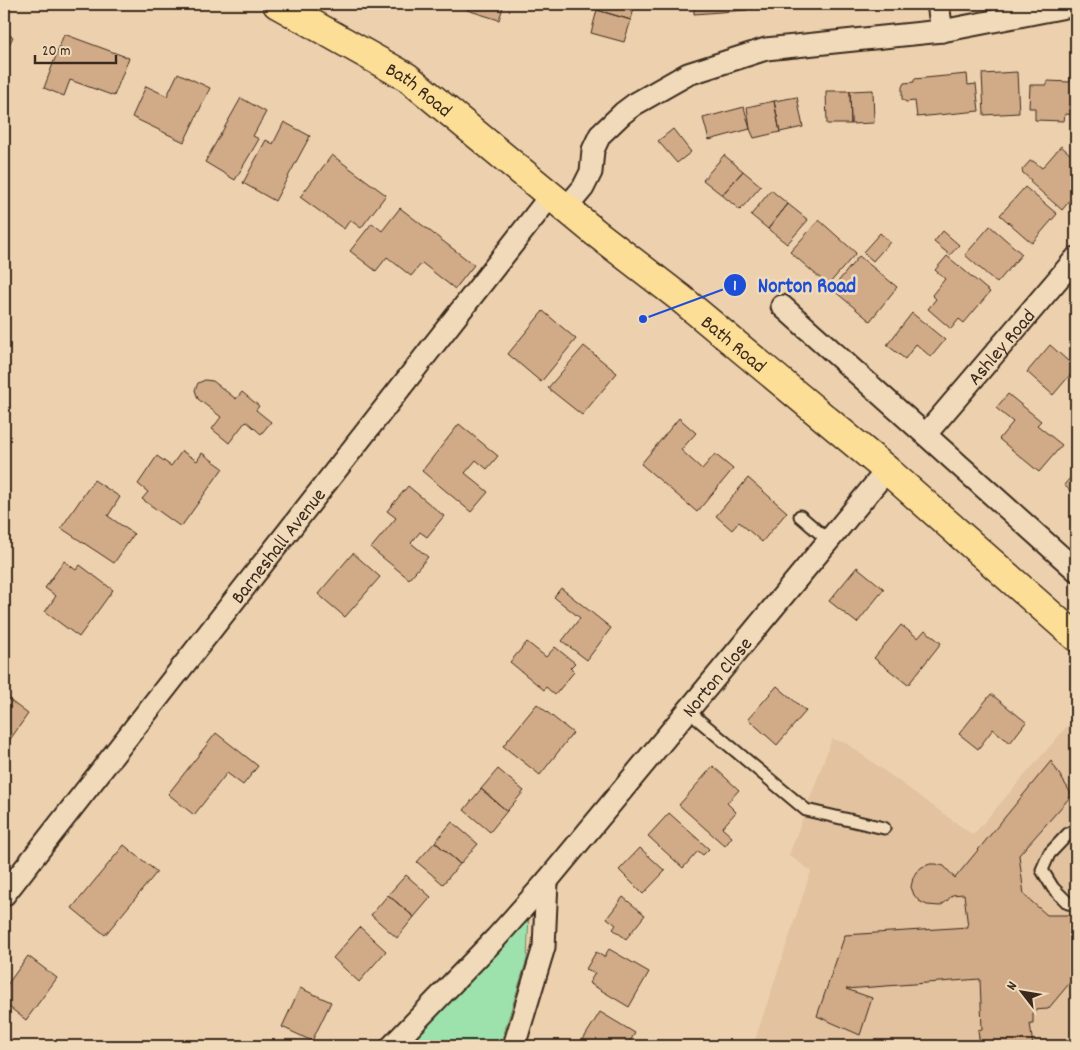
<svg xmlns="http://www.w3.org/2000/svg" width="1080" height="1050" font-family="Dekko,sans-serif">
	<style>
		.built { fill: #e2c29f }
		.green { fill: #9de1ad; stroke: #6c8666 }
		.building { fill: #d1aa87; stroke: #3b2a1e }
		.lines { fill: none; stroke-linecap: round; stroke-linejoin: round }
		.lane-casing { stroke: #3b2a1e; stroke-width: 15 }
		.street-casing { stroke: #3b2a1e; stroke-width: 25 }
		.primary-casing { stroke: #3b2a1e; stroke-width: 31 }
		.lane { stroke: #f0dab9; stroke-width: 11 }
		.street { stroke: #f0dab9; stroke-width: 21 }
		.primary { stroke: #fdde96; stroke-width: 28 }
		.labels { text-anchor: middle; stroke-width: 5; stroke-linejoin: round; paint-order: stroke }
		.street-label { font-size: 20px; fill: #3b2a1e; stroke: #f0dab9 }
		.leader { fill: none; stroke: #1d4ed8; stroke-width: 2 }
		.callout-dot { fill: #1d4ed8; stroke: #f0dab9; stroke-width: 2 }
		.mark-label { font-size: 15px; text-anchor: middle; font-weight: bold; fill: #fff }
		.callout-label { font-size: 21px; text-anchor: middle; font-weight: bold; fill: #1d4ed8; stroke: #f0dab9; stroke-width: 5; stroke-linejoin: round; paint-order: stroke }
	</style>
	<rect width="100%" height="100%" fill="#edd1ae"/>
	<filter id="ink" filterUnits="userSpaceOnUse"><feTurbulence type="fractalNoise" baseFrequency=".02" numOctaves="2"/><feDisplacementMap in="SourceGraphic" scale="10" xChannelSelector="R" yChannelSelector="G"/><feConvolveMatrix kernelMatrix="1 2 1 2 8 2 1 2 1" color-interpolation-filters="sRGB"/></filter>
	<g filter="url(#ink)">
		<!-- built -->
		<path class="built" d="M 1076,716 L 1076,1046 L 753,1046 L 811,871 L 789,855 L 832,739 L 846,743 L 973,835 Z"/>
		<!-- green -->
		<path class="green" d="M 529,915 L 527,959 L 500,1046 L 404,1046 Z"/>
		<!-- building -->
		<path class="building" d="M 469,4 L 504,4 L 499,20 L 467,10 Z
			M 599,4 L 635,4 L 631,20 L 597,10 Z
			M 694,4 L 746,4 L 747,10 L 694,14 Z
			M 855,4 L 881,4 L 881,8 L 856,10 Z
			M 597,10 L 631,20 L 624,42 L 591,33 Z
			M 4,32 L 13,37 L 4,54 Z
			M 64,34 L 129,58 L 114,96 L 70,80 L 64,96 L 44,88 Z
			M 1017,72 L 1019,113 L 984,115 L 982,74 Z
			M 178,73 L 210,88 L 184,142 L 132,117 L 146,86 L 167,96 Z
			M 967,74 L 968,85 L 976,84 L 979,111 L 917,117 L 915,101 L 906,102 L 902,99 L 902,87 L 904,83 L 914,82 L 914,79 Z
			M 1071,74 L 1076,74 L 1076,115 L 1065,114 L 1064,121 L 1035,120 L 1035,108 L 1029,108 L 1030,85 L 1047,85 L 1047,81 L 1070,82 Z
			M 873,90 L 874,123 L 851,124 L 850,91 Z
			M 826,91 L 850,91 L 851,124 L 827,124 Z
			M 797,97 L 803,127 L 780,132 L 774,101 Z
			M 241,98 L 266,112 L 253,136 L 259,139 L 235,180 L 205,162 Z
			M 774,101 L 780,132 L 754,138 L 750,129 L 747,107 Z
			M 744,107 L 750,129 L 709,140 L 703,118 Z
			M 284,122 L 310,136 L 275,201 L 243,183 L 266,140 L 273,144 Z
			M 673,129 L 691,152 L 677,163 L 658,141 Z
			M 1061,146 L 1071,155 L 1076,150 L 1076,193 L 1062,210 L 1030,182 L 1031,180 L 1023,173 L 1022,170 L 1030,161 L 1033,161 L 1042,168 Z
			M 332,155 L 386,195 L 361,228 L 350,220 L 344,229 L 300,197 Z
			M 724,155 L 743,171 L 722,195 L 703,180 Z
			M 743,171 L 761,186 L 740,210 L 722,195 Z
			M 1025,187 L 1057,214 L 1032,243 L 1000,215 Z
			M 771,190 L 788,204 L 768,229 L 751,215 Z
			M 788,204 L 808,220 L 787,244 L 768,229 Z
			M 400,208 L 474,265 L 455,289 L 422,263 L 411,276 L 387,257 L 376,271 L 350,251 L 372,223 L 382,231 Z
			M 819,220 L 856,253 L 828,285 L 790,252 Z
			M 990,226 L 1022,254 L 997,283 L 965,255 Z
			M 943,231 L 959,245 L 950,255 L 934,242 Z
			M 880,233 L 890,242 L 873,261 L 863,252 Z
			M 859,256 L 897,287 L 870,321 L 832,289 Z
			M 947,256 L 990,292 L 964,323 L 959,319 L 951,329 L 928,309 L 936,299 L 932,295 L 945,279 L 935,270 Z
			M 543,311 L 576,339 L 541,382 L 508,354 Z
			M 912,313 L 945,340 L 931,357 L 916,344 L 905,359 L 887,345 Z
			M 1050,345 L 1076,368 L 1053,395 L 1027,372 Z
			M 584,346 L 617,373 L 582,415 L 548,388 Z
			M 205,380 L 213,381 L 236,399 L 242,392 L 259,406 L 256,410 L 271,422 L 261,434 L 246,421 L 229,443 L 212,429 L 221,417 L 198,399 L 195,390 L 198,383 Z
			M 1008,394 L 1041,421 L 1037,425 L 1062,445 L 1039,472 L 999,439 L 1013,422 L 996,408 Z
			M 679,418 L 696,433 L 681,450 L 702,469 L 715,454 L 733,469 L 697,512 L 641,464 Z
			M 459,424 L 498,456 L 487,469 L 476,460 L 465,473 L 488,492 L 471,512 L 422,471 Z
			M 182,451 L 197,461 L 202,453 L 223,468 L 181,527 L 142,499 L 148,492 L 138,484 L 157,456 L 171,466 Z
			M 1076,471 L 1076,496 L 1064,485 Z
			M 748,478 L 787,512 L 762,542 L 739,522 L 732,530 L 716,516 Z
			M 94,480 L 120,497 L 108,516 L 134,534 L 114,563 L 61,528 Z
			M 408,486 L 444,516 L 427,537 L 420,532 L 411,543 L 428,557 L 409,579 L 371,548 L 396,518 L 387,511 Z
			M 353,553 L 380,577 L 345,617 L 318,594 Z
			M 64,561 L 76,570 L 80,565 L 113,590 L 79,637 L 45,612 L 56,596 L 45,588 Z
			M 857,567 L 884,589 L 857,623 L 829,601 Z
			M 561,588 L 611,628 L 587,660 L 562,641 L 580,618 L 554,597 Z
			M 901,625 L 918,638 L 925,630 L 941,643 L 908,685 L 874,658 Z
			M 527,642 L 546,657 L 555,647 L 575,663 L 570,668 L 574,672 L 555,695 L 546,687 L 544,690 L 510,662 Z
			M 777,686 L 806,711 L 777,745 L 748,719 Z
			M 991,694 L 1026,722 L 1010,743 L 993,729 L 978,749 L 959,734 Z
			M 4,696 L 28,714 L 4,748 Z
			M 537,704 L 573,733 L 540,775 L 503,746 Z
			M 216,733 L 258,766 L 243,785 L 227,773 L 194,815 L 168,794 Z
			M 1051,761 L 1072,795 L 1019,855 L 1024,895 L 1047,915 L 1076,915 L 1076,966 L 1070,967 L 1073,979 L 1048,1009 L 1033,1010 L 1033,1023 L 1030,1023 L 1033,1046 L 980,1046 L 978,1030 L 982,1029 L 980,979 L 846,989 L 872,998 L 860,1035 L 817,1016 L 845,935 L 968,927 L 964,894 L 952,895 L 947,901 L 940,906 L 927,905 L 919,901 L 914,895 L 911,887 L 913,878 L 916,872 L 922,867 L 930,864 L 936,864 L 944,866 L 955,878 Z
			M 713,766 L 739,790 L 727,803 L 736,812 L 722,828 L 732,837 L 725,846 L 679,805 Z
			M 498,769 L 524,791 L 507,811 L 481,789 Z
			M 481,789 L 507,811 L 490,832 L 464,810 Z
			M 669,813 L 709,849 L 703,855 L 698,851 L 683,868 L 648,836 Z
			M 452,822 L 478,844 L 460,864 L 435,842 Z
			M 435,842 L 460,864 L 443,884 L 417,862 Z
			M 124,845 L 157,872 L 105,935 L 72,908 Z
			M 640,848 L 665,871 L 643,894 L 619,870 Z
			M 406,875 L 431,897 L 414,917 L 388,895 Z
			M 388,895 L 414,917 L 397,938 L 371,915 Z
			M 623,897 L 645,915 L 626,939 L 613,929 L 616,925 L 607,918 Z
			M 360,927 L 386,951 L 359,982 L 333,958 Z
			M 609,949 L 649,972 L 629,1007 L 589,983 L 595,973 L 586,969 L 596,952 L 604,957 Z
			M 28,956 L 57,978 L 26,1020 L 4,1003 L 4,989 Z
			M 300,988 L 331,1002 L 312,1041 L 282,1027 Z
			M 600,1012 L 635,1033 L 627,1046 L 579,1046 Z"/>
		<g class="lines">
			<defs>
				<path id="lane" d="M 800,516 L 829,541
					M 688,711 L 806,810 L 884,828
					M 1076,830 L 1068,834 L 1049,854 L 1042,870 L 1053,888 L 1068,903 L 1076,905"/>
				<g id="street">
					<path d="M 938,4 L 942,31"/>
					<path d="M 567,207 L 583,188 L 591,172 L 593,150 L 600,135 L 623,113 L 635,104 L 688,74 L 766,49 L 942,31 L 1076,5"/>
					<path d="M 782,306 L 1076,570"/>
					<path id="s1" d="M 926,434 L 1076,258"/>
					<path id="s2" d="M 4,895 L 551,195"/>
					<path id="s3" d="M 392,1046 L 496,938 L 547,881 L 887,470"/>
					<path d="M 514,1046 L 544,947 L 547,881"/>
				</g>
				<g id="primary">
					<path id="s4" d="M 277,4 L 407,77 L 596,233 L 679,297 L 887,470 L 1076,637"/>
				</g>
			</defs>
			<!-- lane casing -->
			<use href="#lane" class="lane-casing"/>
			<!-- street casing -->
			<use href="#street" class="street-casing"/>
			<!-- primary casing -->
			<use href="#primary" class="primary-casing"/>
			<!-- lane -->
			<use href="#lane" class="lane"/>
			<!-- street -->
			<use href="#street" class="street"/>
			<!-- primary -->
			<use href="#primary" class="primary"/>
		</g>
	</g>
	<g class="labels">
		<!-- street labels -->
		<g class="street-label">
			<text dy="7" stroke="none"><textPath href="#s4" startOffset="166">Bath Road</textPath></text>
			<text dy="7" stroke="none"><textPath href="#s4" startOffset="571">Bath Road</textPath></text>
			<text dy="7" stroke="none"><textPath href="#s1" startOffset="115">Ashley Road</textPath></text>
			<text dy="7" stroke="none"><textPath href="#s2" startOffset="444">Barneshall Avenue</textPath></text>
			<text dy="7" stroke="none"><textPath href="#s3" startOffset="492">Norton Close</textPath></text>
		</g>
	</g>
	<!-- callouts -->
	<path class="leader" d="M643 319L735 285"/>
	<g class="callout-dot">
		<circle cx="643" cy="319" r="5"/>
		<circle cx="735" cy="285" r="12"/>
	</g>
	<g class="mark-label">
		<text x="735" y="290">1</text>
	</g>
	<g class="callout-label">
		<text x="807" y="292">Norton Road</text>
	</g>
	<!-- margin -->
	<rect width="1080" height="1050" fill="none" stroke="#f0dab9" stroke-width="20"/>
	<rect x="10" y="10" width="1060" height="1030" fill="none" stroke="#3b2a1e" stroke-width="2" filter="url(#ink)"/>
	<!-- north arrow -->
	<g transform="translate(1022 992) rotate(301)" stroke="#f0dab9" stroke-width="4" paint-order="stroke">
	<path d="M0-4L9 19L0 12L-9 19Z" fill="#3b2a1e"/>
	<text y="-8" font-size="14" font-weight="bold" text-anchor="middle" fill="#3b2a1e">N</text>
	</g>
	<!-- scale -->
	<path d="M35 55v8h81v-8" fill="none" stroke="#3b2a1e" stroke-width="2.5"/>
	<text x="42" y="55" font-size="15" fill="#3b2a1e" stroke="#f0dab9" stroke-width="4" paint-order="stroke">20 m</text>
</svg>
